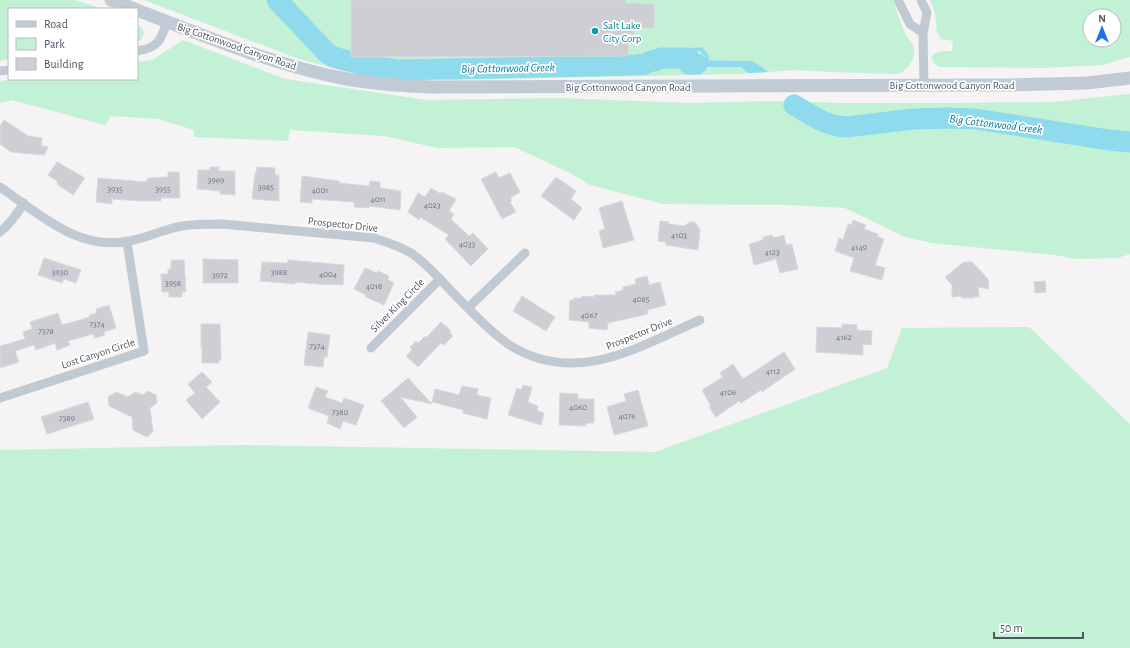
<svg xmlns="http://www.w3.org/2000/svg" width="1130" height="648" font-family="'Alegreya Sans',sans-serif">
	<style>
		.green { fill: #c3f1d5; fill-rule: evenodd }
		.water { fill: #90daee }
		.lines { fill: none; stroke-linecap: round; stroke-linejoin: round }
		.stream { stroke: #90daee; stroke-width: 3.5 }
		.river { stroke: #90daee; stroke-width: 21 }
		.building { fill: #cdcfd5; stroke: #d7d9de }
		.minor { stroke: #c1cad2; stroke-width: 9 }
		.secondary { stroke: #c1cbd6; stroke-width: 13 }
		.culture-dot { fill: #0f9aa8; stroke: #fff; stroke-width: 1.5 }
		.labels { text-anchor: middle; stroke-width: 3.5; stroke-linejoin: round; paint-order: stroke }
		.number-label { font-size: 9px; fill: #6b747e }
		.culture-label { font-size: 11px; fill: #0d838f; stroke: #fff; text-anchor: start }
		.street-label { font-size: 11px; fill: #4a5661; stroke: #fff }
		.water-label { font-size: 12px; font-style: italic; fill: #0c7c9b; stroke: #fff }
	</style>
	<rect width="100%" height="100%" fill="#f5f3f3"/>
	<!-- green -->
	<path class="green" d="M 0,0 L 75,0 L 103,9 L 9,9 L 9,59 L 0,61 Z
		M 144,0 L 893,0 C 897,11 900,22 905,33 C 906,37 910,39 912,43 C 918,56 910,68 899,74 L 829,72 L 795,70 L 741,74 L 450,80 L 349,72 L 299,59 ZM 675,53 L 698,60 L 751,61 L 745,70 L 741,67 L 675,67 Z
		M 930,0 L 1130,0 L 1130,57 L 1102,65 L 1043,68 L 939,67 L 934,63 L 931,57 C 937,50 944,51 952,51 L 953,41 L 941,39 L 937,32 L 935,13 ZM 1090,16 L 1114,16 L 1114,40 L 1090,40 Z
		M 137,25 L 142,28 L 144,34 L 140,41 L 137,42 Z
		M 183,40 L 285,79 L 427,100 L 559,98 L 688,103 L 775,101 L 844,103 L 954,103 L 1052,102 L 1130,94 L 1130,254 L 1118,258 L 1077,259 L 1054,255 L 932,243 L 905,237 L 845,208 L 788,205 L 663,204 L 590,185 L 570,173 L 514,147 L 437,148 L 384,136 L 290,130 L 288,141 L 194,137 L 194,130 L 158,119 L 111,116 L 105,125 L 12,100 L 0,103 L 0,81 L 17,79 L 137,79 L 137,62 L 152,60 Z
		M 1029,327 L 1130,424 L 1130,648 L 0,648 L 0,450 L 243,445 L 655,452 L 887,368 L 902,328 Z"/>
	<!-- water -->
	<path class="water" d="M 681,52 L 682,56 L 698,55 L 698,60 L 751,61 L 759,65 L 768,72 L 748,73 L 741,67 L 675,67 L 675,53 Z"/>
	<g class="lines">
		<!-- stream -->
		<path class="stream" d="M 689,50 L 701,49 L 707,56 L 707,64
			M 659,59 L 674,50 L 689,50 L 689,58
			M 636,65 L 678,64"/>
		<!-- river -->
		<path class="river" d="M 277,0 L 327,53 L 333,57 L 364,65 L 397,70 L 636,65 L 645,64 L 651,61 L 654,61 L 661,58 L 689,58 L 689,64 L 697,64
			M 794,105 C 813,116 824,125 846,127 L 914,119 L 948,118 L 975,119 L 1109,140 L 1130,142"/>
	</g>
	<!-- building -->
	<path class="building" d="M 351,0 L 626,0 L 625,3 L 654,4 L 654,28 L 634,28 L 634,34 L 628,34 L 628,56 L 351,57 Z
		M 4,120 L 28,136 L 42,138 L 41,146 L 48,147 L 44,155 L 11,152 L 0,144 L 0,126 Z
		M 57,162 L 85,178 L 73,195 L 57,184 L 58,182 L 48,175 Z
		M 210,167 L 219,167 L 219,171 L 235,171 L 235,195 L 220,194 L 220,191 L 197,189 L 198,170 L 210,170 Z
		M 257,167 L 275,168 L 275,175 L 279,175 L 279,201 L 252,199 L 255,173 L 256,173 Z
		M 168,172 L 179,172 L 180,198 L 161,198 L 161,201 L 142,201 L 112,199 L 112,204 L 96,202 L 98,178 L 146,182 L 146,180 L 148,180 L 148,178 L 168,177 Z
		M 496,172 L 499,178 L 510,173 L 520,192 L 510,198 L 512,200 L 510,202 L 516,212 L 502,219 L 481,179 Z
		M 302,176 L 339,181 L 339,183 L 369,186 L 370,181 L 380,182 L 380,188 L 401,191 L 400,210 L 369,206 L 369,208 L 354,207 L 354,202 L 312,199 L 312,203 L 300,202 Z
		M 556,177 L 576,191 L 571,199 L 582,208 L 574,220 L 541,196 Z
		M 431,188 L 441,194 L 442,192 L 456,199 L 449,211 L 454,214 L 451,219 L 469,236 L 473,233 L 488,249 L 471,266 L 445,239 L 449,235 L 420,217 L 419,220 L 408,212 L 418,193 L 425,197 Z
		M 622,201 L 634,240 L 603,248 L 599,231 L 605,229 L 599,208 Z
		M 853,220 L 866,225 L 864,229 L 878,234 L 877,236 L 884,239 L 875,265 L 885,268 L 882,280 L 850,271 L 854,258 L 835,251 L 839,238 L 843,240 L 848,224 L 851,225 Z
		M 660,221 L 669,222 L 669,224 L 684,226 L 690,222 L 695,222 L 700,230 L 698,250 L 666,245 L 666,242 L 658,241 Z
		M 772,235 L 773,238 L 784,235 L 786,245 L 792,244 L 798,269 L 780,273 L 776,259 L 754,265 L 749,244 L 763,240 L 763,237 Z
		M 44,258 L 81,270 L 76,283 L 64,279 L 62,283 L 38,275 Z
		M 203,259 L 238,260 L 238,283 L 203,283 Z
		M 171,260 L 184,260 L 186,292 L 182,292 L 182,297 L 169,297 L 169,292 L 162,292 L 161,274 L 168,274 L 168,269 L 171,269 Z
		M 288,260 L 344,265 L 343,285 L 329,284 L 329,285 L 295,282 L 295,284 L 260,281 L 262,262 L 287,263 Z
		M 964,262 L 972,262 L 988,279 L 989,289 L 978,287 L 979,297 L 973,297 L 973,298 L 962,298 L 961,296 L 952,297 L 952,285 L 945,277 Z
		M 365,268 L 377,273 L 378,271 L 389,276 L 388,280 L 394,283 L 384,305 L 366,297 L 366,295 L 354,289 Z
		M 647,276 L 649,285 L 660,282 L 666,305 L 647,310 L 648,314 L 608,323 L 607,330 L 589,328 L 589,322 L 569,320 L 570,300 L 574,300 L 574,298 L 582,298 L 582,296 L 594,297 L 594,295 L 616,295 L 615,292 L 623,290 L 623,287 L 636,284 L 635,279 Z
		M 1045,281 L 1046,292 L 1035,293 L 1034,282 Z
		M 522,296 L 555,317 L 546,331 L 513,311 Z
		M 109,305 L 116,328 L 104,332 L 105,335 L 95,338 L 93,334 L 68,341 L 70,345 L 57,350 L 55,343 L 36,350 L 34,345 L 15,351 L 19,362 L 0,368 L 0,346 L 25,339 L 23,332 L 32,329 L 30,322 L 58,313 L 62,325 L 90,317 L 89,315 L 97,313 L 96,309 Z
		M 441,322 L 451,331 L 449,332 L 453,336 L 444,345 L 441,343 L 418,367 L 406,356 L 412,350 L 410,347 L 416,341 L 418,343 L 425,336 L 426,338 Z
		M 201,324 L 220,324 L 221,360 L 219,360 L 219,363 L 202,363 L 202,348 L 201,348 Z
		M 842,324 L 857,325 L 857,330 L 872,331 L 871,345 L 863,344 L 863,355 L 816,352 L 817,327 L 842,328 Z
		M 308,332 L 330,335 L 327,357 L 324,357 L 323,367 L 304,365 Z
		M 784,352 L 795,369 L 762,392 L 761,390 L 741,403 L 739,401 L 716,417 L 709,407 L 711,406 L 702,390 L 723,377 L 720,373 L 733,364 L 743,379 Z
		M 202,372 L 212,382 L 206,387 L 220,402 L 202,419 L 186,400 L 195,393 L 188,384 Z
		M 408,378 L 432,404 L 400,397 L 417,417 L 404,428 L 381,401 Z
		M 523,385 L 532,387 L 528,402 L 538,406 L 537,410 L 544,413 L 541,425 L 508,415 L 517,388 L 521,390 Z
		M 462,386 L 478,389 L 477,395 L 491,398 L 487,419 L 463,413 L 463,410 L 432,402 L 435,389 L 459,395 Z
		M 316,387 L 328,391 L 325,397 L 342,403 L 344,398 L 364,405 L 356,425 L 343,421 L 340,429 L 327,423 L 329,416 L 308,408 Z
		M 638,390 L 648,426 L 614,435 L 607,407 L 626,401 L 624,394 Z
		M 148,391 L 156,395 L 157,403 L 150,408 L 153,432 L 147,437 L 133,430 L 132,417 L 109,406 L 108,397 L 116,392 L 128,397 L 135,392 L 143,395 Z
		M 560,393 L 578,394 L 578,399 L 594,399 L 594,423 L 586,423 L 586,426 L 559,425 Z
		M 88,402 L 94,419 L 47,434 L 41,417 Z"/>
	<g class="lines">
		<!-- minor -->
		<path class="minor" d="M 898,0 L 910,24 L 923,33
			M 921,0 L 927,13 L 923,33 L 924,86
			M 137,51 C 158,48 161,40 167,22
			M 0,71 L 9,70
			M 0,187 C 38,213 79,252 129,241 C 147,238 164,229 182,226 C 195,224 209,224 222,224 L 374,238 C 386,242 400,246 411,253 C 428,264 442,282 457,297 C 473,313 491,333 511,346 C 577,386 638,347 700,320
			M 0,232 C 10,224 17,214 24,203
			M 468,308 L 525,253
			M 371,348 L 440,279
			M 0,398 L 144,351 L 127,242"/>
		<!-- secondary -->
		<path class="secondary" d="M 111,0 L 135,9
			M 137,10 C 207,37 278,67 352,80 C 378,84 404,86 431,87 L 1008,85 L 1087,83 L 1130,78"/>
	</g>
	<!-- markers -->
	<circle class="culture-dot" cx="595" cy="31" r="4"/>
	<g class="labels">
		<!-- number labels -->
		<g class="number-label">
			<text x="216" y="183">3969</text>
			<text x="266" y="190">3985</text>
			<text x="115" y="192">3935</text>
			<text x="163" y="192">3955</text>
			<text x="320" y="193">4001</text>
			<text x="378" y="202">4011</text>
			<text x="432" y="208">4023</text>
			<text x="679" y="238">4103</text>
			<text x="467" y="247">4033</text>
			<text x="859" y="250">4149</text>
			<text x="772" y="255">4123</text>
			<text x="60" y="275">3930</text>
			<text x="279" y="275">3988</text>
			<text x="328" y="277">4004</text>
			<text x="220" y="278">3972</text>
			<text x="173" y="286">3958</text>
			<text x="374" y="289">4018</text>
			<text x="641" y="302">4085</text>
			<text x="589" y="318">4067</text>
			<text x="97" y="327">7374</text>
			<text x="46" y="334">7378</text>
			<text x="844" y="340">4162</text>
			<text x="317" y="349">7374</text>
			<text x="773" y="374">4112</text>
			<text x="728" y="395">4106</text>
			<text x="578" y="410">4060</text>
			<text x="340" y="415">7380</text>
			<text x="627" y="419">4076</text>
			<text x="67" y="421">7389</text>
		</g>
		<!-- culture labels -->
		<g class="culture-label">
			<text x="603" y="29">Salt Lake<tspan x="603" dy="13">City Corp</tspan></text>
		</g>
		<!-- street labels -->
		<g class="street-label">
			<text transform="translate(237 46) rotate(19)" y="4">Big Cottonwood Canyon Road</text>
			<text x="952" y="89">Big Cottonwood Canyon Road</text>
			<text x="628" y="91">Big Cottonwood Canyon Road</text>
			<text transform="translate(343 224) rotate(6)" y="4">Prospector Drive</text>
			<text transform="translate(397 305) rotate(-45)" y="4">Silver King Circle</text>
			<text transform="translate(639 333) rotate(-22)" y="4">Prospector Drive</text>
			<text transform="translate(98 353) rotate(-18)" y="4">Lost Canyon Circle</text>
		</g>
		<!-- water labels -->
		<g class="water-label">
			<text transform="translate(508 68) rotate(-1)" y="4">Big Cottonwood Creek</text>
			<text transform="translate(996 124) rotate(7)" y="4">Big Cottonwood Creek</text>
		</g>
	</g>
	<!-- legend -->
	<rect x="8" y="8" width="130" height="72" fill="#ffffff" stroke="#b7bbc0"/>
	<rect x="16" y="21" width="20" height="6" fill="#c1cbd6" stroke="#b7bbc0"/>
	<text x="44" y="28" font-size="12" fill="#4a5661">Road</text>
	<rect x="16" y="38" width="20" height="12" fill="#c3f1d5" stroke="#b7bbc0"/>
	<text x="44" y="48" font-size="12" fill="#4a5661">Park</text>
	<rect x="16" y="58" width="20" height="12" fill="#cdcfd5" stroke="#b7bbc0"/>
	<text x="44" y="68" font-size="12" fill="#4a5661">Building</text>
	<!-- north arrow -->
	<g transform="translate(1102 28)"><circle r="19" fill="#ffffff" stroke="#b7bbc0"/>
	<path d="M0-3L7 15L0 10L-7 15Z" fill="#1a73e8"/>
	<text y="-6" font-size="11" font-weight="bold" text-anchor="middle" fill="#4a5661">N</text>
	</g>
	<!-- scale -->
	<path d="M994 632v6h89v-6" fill="none" stroke="#4a5661" stroke-width="2"/>
	<text x="1000" y="632" font-size="12" fill="#4a5661" stroke="#ffffff" stroke-width="3" paint-order="stroke">50 m</text>
</svg>
